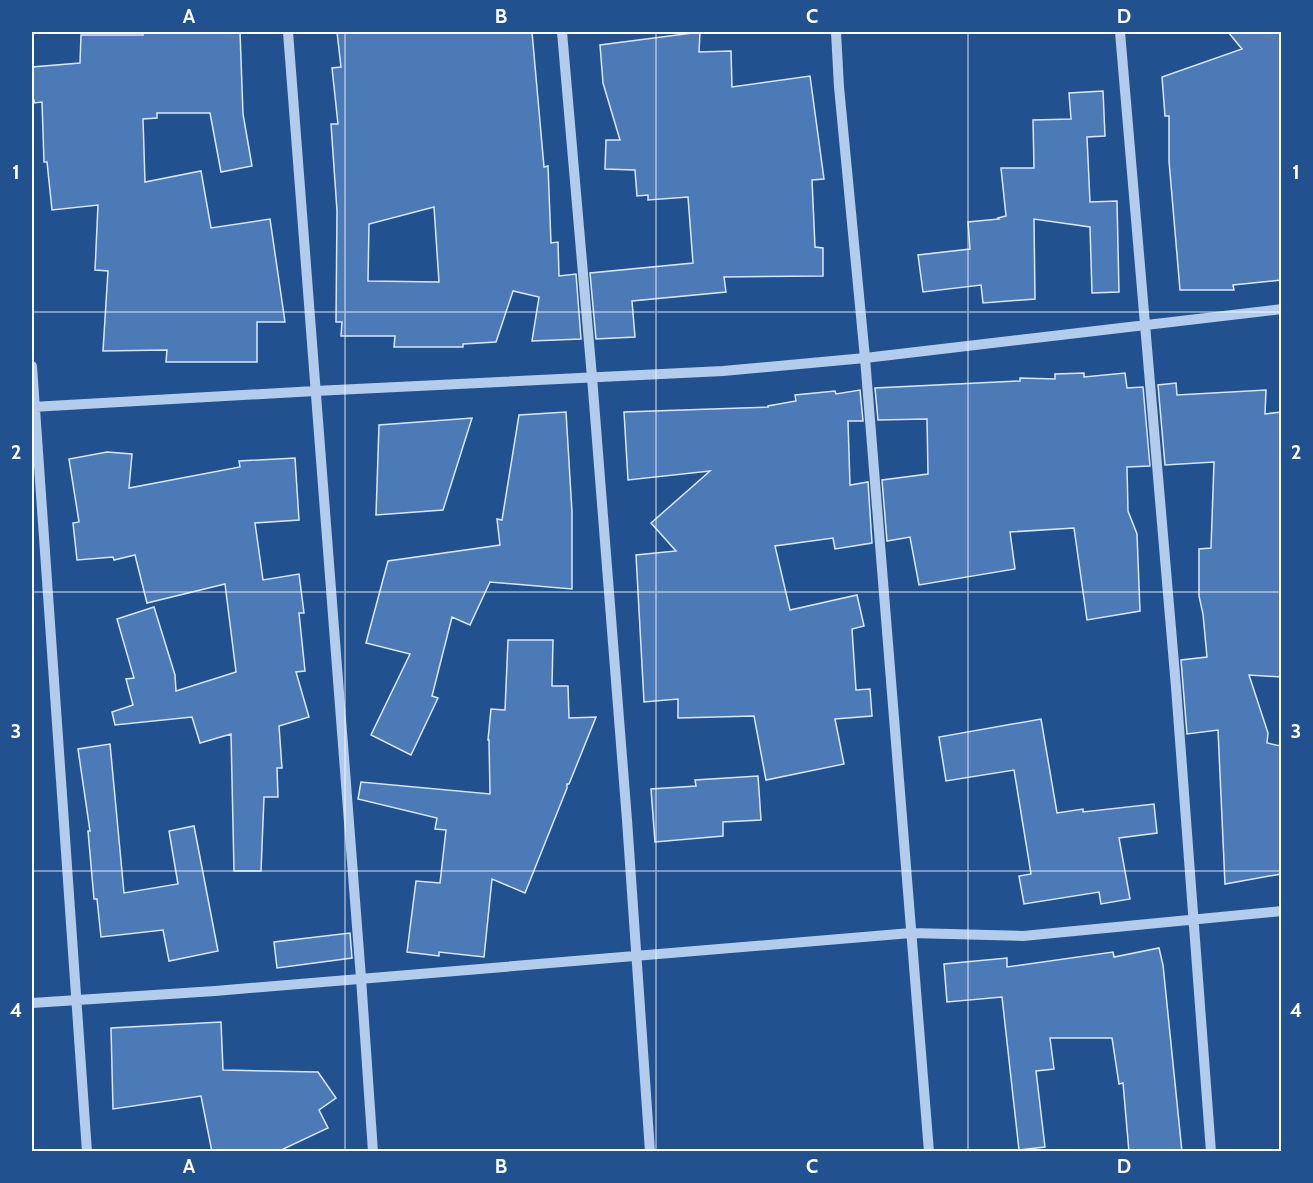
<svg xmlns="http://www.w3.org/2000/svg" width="1313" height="1183" font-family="Cabin,sans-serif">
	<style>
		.building { fill: #4b7ab7; stroke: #d8e7f9; stroke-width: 1.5; fill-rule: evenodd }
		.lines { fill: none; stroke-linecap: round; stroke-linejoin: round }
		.minor { stroke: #b3ccec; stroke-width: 10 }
		.grid { fill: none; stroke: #fff; stroke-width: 1.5; stroke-opacity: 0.55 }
		.neatline { fill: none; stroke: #fff; stroke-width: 2 }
		.grid-label { font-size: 20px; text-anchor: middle; font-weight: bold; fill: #fff }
	</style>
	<rect width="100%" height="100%" fill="#225190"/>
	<!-- building -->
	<path class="building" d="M 142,32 L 240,32 L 243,114 L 252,166 L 221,172 L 210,113 L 157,113 L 157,118 L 143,119 L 145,182 L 201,171 L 211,228 L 270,219 L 285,322 L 257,322 L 257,362 L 166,362 L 167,350 L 103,351 L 108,271 L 95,270 L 98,205 L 52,210 L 47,162 L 44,162 L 42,102 L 34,103 L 34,100 L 32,100 L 32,67 L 80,63 L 81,35 L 143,35 Z
		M 337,32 L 532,32 L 544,167 L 548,166 L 551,243 L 558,242 L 559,276 L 576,274 L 581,339 L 532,341 L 539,297 L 513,291 L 496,342 L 463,344 L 463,347 L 394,347 L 395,336 L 341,336 L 342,322 L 336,322 L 337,211 L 331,124 L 338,124 L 332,68 L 341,67 ZM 434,207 L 439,282 L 368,281 L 369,224 Z
		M 700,32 L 699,52 L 731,51 L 732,87 L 810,76 L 824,179 L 812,180 L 815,247 L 823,248 L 823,276 L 724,277 L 726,292 L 632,301 L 635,337 L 596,339 L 590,273 L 693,263 L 688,197 L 648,200 L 648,195 L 637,196 L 635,170 L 605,169 L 606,140 L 620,140 L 603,83 L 600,45 Z
		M 1228,32 L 1281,32 L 1281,280 L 1233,285 L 1234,290 L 1180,290 L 1169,161 L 1169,116 L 1165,116 L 1162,77 L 1242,49 Z
		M 1103,91 L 1105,136 L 1087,137 L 1090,202 L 1117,201 L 1119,292 L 1092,293 L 1090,227 L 1034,219 L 1035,299 L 983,303 L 981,285 L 923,292 L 918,255 L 970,249 L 968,222 L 999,219 L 998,218 L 1006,216 L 1001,168 L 1034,168 L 1033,120 L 1071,119 L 1069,93 Z
		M 1084,373 L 1084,377 L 1125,373 L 1127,388 L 1143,387 L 1150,466 L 1127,467 L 1128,511 L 1137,534 L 1140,611 L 1087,620 L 1074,528 L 1010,532 L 1015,569 L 919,585 L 910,537 L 887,541 L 882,480 L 928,474 L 927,419 L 878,420 L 875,388 L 1020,381 L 1020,378 L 1055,379 L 1055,374 Z
		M 1176,383 L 1177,395 L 1266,390 L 1265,414 L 1281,412 L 1281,677 L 1249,675 L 1268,733 L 1267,743 L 1281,746 L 1281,874 L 1225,884 L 1218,730 L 1187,734 L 1181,660 L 1207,657 L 1203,614 L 1199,596 L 1199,549 L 1211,548 L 1214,462 L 1165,465 L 1158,385 Z
		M 860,390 L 863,421 L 848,421 L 850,485 L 868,482 L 872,543 L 835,549 L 833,538 L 775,546 L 790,610 L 857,595 L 864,626 L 852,629 L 856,690 L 870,689 L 872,716 L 835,719 L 844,764 L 766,780 L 754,716 L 678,718 L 678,699 L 644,702 L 636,555 L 676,551 L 651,523 L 710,471 L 628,480 L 624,412 L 768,407 L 768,406 L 796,401 L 795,395 L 835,391 L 836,394 Z
		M 566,412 L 572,512 L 572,589 L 490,582 L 470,625 L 452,617 L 432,696 L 438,698 L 411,755 L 371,735 L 410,654 L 366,643 L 388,561 L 500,545 L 497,519 L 502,520 L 519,415 Z
		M 472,418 L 443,510 L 376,515 L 379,425 Z
		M 107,452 L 132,454 L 129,488 L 240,467 L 239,461 L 295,458 L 299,520 L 255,523 L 263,580 L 299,574 L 304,613 L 299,613 L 305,671 L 296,672 L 309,717 L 279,726 L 282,768 L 277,768 L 278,797 L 264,797 L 261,871 L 234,871 L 231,734 L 200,743 L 192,717 L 115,725 L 112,712 L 133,705 L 126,679 L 134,678 L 117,619 L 154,607 L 175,675 L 176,691 L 236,672 L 225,584 L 147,603 L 135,555 L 114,560 L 113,557 L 77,560 L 73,523 L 79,522 L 69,459 Z
		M 508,640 L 553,640 L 552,686 L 568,686 L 569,718 L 596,717 L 569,784 L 567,784 L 567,788 L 525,893 L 492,879 L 484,957 L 439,952 L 439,956 L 407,952 L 416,881 L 440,883 L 446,830 L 435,829 L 437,818 L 358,799 L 361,782 L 490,794 L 489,740 L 488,740 L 491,709 L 505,710 Z
		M 1041,719 L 1057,813 L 1083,809 L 1083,812 L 1154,804 L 1157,833 L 1119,838 L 1130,899 L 1101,904 L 1099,892 L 1024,904 L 1019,876 L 1031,874 L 1014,770 L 946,781 L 939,737 Z
		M 110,744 L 124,893 L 178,884 L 169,831 L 194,826 L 218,951 L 169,961 L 163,930 L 101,937 L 97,899 L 94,899 L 88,831 L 90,831 L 78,749 Z
		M 758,776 L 761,820 L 723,822 L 723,836 L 655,842 L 651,789 L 696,786 L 695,780 Z
		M 350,933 L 352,958 L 277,968 L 274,942 Z
		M 1159,948 L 1163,965 L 1182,1152 L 1129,1152 L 1123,1083 L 1119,1084 L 1112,1038 L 1050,1038 L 1054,1069 L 1036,1071 L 1045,1147 L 1019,1150 L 1002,997 L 947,1002 L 944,964 L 1007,958 L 1007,967 L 1113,952 L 1114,957 Z
		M 221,1022 L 223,1070 L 318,1072 L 336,1098 L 319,1110 L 328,1128 L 277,1152 L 212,1152 L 201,1096 L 113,1109 L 111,1028 Z"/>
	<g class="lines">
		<!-- minor -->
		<path class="minor" d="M 288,32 L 361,978 L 373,1152
			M 562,32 L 592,377 L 627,820 L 650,1152
			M 836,32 L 839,87 L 865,358 L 929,1152
			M 1120,32 L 1176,687 L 1211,1152
			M 32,366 L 87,1152
			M 32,407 L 315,391 L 723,371 L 865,358 L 1282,309
			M 32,1003 L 215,991 L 911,933 L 1023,936 L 1282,911"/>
	</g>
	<!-- grid -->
	<path class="grid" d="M 345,32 L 345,1152M 656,32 L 656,1152M 968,32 L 968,1152M 32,312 L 1282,312M 32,592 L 1282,592M 32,871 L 1282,871"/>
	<!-- border -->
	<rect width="1313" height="1183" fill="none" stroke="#225190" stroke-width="66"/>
	<rect x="33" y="33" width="1247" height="1117" class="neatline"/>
	<g class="grid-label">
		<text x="189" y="23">A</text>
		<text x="501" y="23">B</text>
		<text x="812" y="23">C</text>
		<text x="1124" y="23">D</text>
		<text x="16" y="179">1</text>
		<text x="1296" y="179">1</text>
		<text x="16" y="459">2</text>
		<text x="1296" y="459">2</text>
		<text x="16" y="738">3</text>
		<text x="1296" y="738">3</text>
		<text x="16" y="1017">4</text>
		<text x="1296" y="1017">4</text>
		<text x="189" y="1173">A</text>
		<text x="501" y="1173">B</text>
		<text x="812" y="1173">C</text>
		<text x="1124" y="1173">D</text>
	</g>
</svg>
